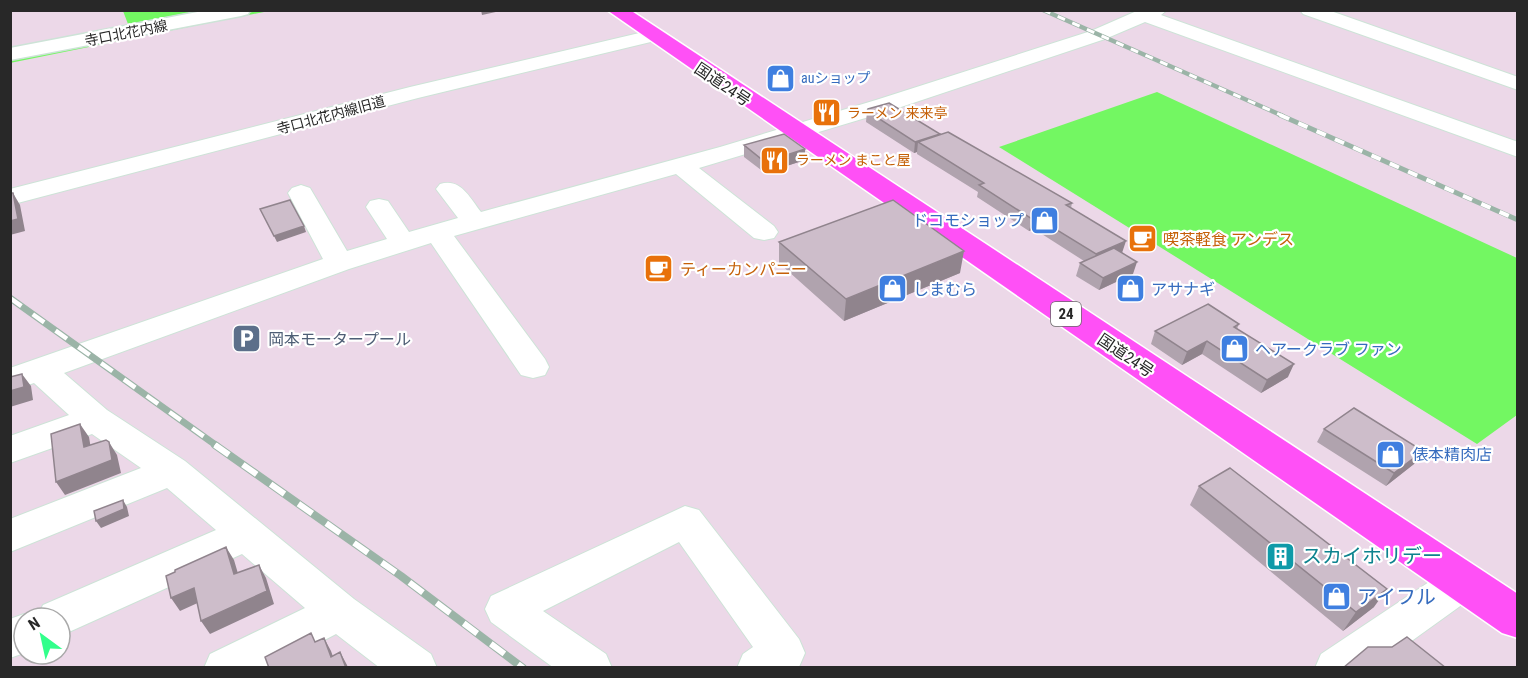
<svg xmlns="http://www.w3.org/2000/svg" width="1528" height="678" font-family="'Roboto Condensed','Noto Sans JP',sans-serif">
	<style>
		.water { fill: #73f762 }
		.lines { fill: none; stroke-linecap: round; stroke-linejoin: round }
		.stream { fill: #73f762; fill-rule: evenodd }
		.street-casing { stroke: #cde3d7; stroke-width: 2 }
		.secondary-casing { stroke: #cde3d7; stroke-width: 3 }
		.highway-casing { stroke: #fff; stroke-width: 3 }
		.street { fill: #fff; fill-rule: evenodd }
		.secondary { fill: #fff; fill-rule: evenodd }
		.highway { fill: #ff50f6; fill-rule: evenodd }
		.rail-far3-casing { stroke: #9bb4a7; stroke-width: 4.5 }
		.rail-far2-casing { stroke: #9bb4a7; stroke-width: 5 }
		.rail-far1-casing { stroke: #9bb4a7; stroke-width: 7 }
		.rail-casing { stroke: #9bb4a7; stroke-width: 8 }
		.rail-far3 { stroke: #fff; stroke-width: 3; stroke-dasharray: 8; stroke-linecap: butt }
		.rail-far2 { stroke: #fff; stroke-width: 4; stroke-dasharray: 10; stroke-linecap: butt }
		.rail-far1 { stroke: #fff; stroke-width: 4.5; stroke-dasharray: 14; stroke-linecap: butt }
		.rail { stroke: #fff; stroke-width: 6; stroke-dasharray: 17; stroke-linecap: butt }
		.wall { fill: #b0a3ae }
		.shaded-wall { fill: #90848d }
		.building { fill: #cdbdca; stroke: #90848d; stroke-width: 1.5 }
		.labels { text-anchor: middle; stroke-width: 4.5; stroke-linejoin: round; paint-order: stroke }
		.far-street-label { font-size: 14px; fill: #282828; stroke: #fff }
		.far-shop-label { font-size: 14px; fill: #366cbe; stroke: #fff; text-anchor: start }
		.far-food-label { font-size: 14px; fill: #c56008; stroke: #fff; text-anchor: start }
		.shield { fill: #fff; stroke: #686868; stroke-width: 1.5 }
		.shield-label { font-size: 15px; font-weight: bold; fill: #282828 }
		.street-label { font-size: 16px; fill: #282828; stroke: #fff }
		.shop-label { font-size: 16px; fill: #366cbe; stroke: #fff; text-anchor: start }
		.food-label { font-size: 16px; fill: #c56008; stroke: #fff; text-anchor: start }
		.service-label { font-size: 16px; fill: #4e5e75; stroke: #fff; text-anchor: start }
		.near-culture-label { font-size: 20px; fill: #0d838f; stroke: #fff; text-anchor: start }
		.near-shop-label { font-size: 20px; fill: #366cbe; stroke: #fff; text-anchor: start }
	</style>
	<rect width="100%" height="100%" fill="#ecd8e8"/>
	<!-- water -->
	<path class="water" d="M 123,11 L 198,11 L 128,24 Z
		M 1157,92 L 1517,258 L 1517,415 L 1477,444 L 999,147 Z"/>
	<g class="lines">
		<!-- stream -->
		<path class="stream" d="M 262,10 L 274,10 L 158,33 L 156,32 Z
			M 131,35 L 134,37 L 133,38 L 10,63 L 10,60 Z"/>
		<defs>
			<path id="street" d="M 1139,10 L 1167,10 L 1161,15 L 1518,142 L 1518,157 L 1145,22 L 1105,39 L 892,110 L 699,168 L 774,226 L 778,232 L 774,238 L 764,240 L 754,238 L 676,174 L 454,236 L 545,359 L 549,367 L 545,375 L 533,378 L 521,375 L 431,243 L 349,269 L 64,373 L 107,410 L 185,461 L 354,599 L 431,654 L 437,668 L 380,668 L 336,634 L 271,668 L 204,668 L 210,654 L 305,608 L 242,554 L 60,636 L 60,618 L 37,618 L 43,605 L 216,530 L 167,488 L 10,552 L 10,519 L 141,468 L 92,434 L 10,463 L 10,436 L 69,415 L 34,383 L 10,391 L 10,368 L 323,259 L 288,193 L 292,188 L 301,185 L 310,188 L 347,251 L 387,239 L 366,207 L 370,201 L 379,199 L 388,201 L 409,232 L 458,218 L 436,189 L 440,184 C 461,178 469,197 481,212 L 720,147 L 876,100 L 1091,31 Z
				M 1300,10 L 1328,10 L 1518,77 L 1518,90 L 1303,14 Z
				M 652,30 L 659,32 L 662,36 L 659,40 L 418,98 L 10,205 L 10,189 L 410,87 Z
				M 685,506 L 699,510 L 799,639 L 805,653 L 799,667 L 737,668 L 743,654 L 753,647 L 679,542 L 543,611 L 606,654 L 612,668 L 554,668 L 491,622 L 485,609 L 491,596 Z
				M 1462,565 L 1477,570 L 1483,582 L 1477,594 L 1374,668 L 1315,668 L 1321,654 L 1447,570 Z
				M 24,614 L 35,618 L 24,618 L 24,653 L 10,658 L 10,619 Z"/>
			<path id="secondary" d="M 208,10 L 250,10 L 248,14 L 241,16 L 10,60 L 10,48 Z"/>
			<path id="highway" d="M 607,10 L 630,10 L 1518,594 L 1518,638 L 1502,633 Z"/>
		</defs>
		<!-- street casing -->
		<use href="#street" class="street-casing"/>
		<!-- secondary casing -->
		<use href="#secondary" class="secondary-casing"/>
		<!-- highway casing -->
		<use href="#highway" class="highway-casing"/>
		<!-- street -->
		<use href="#street" class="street"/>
		<!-- secondary -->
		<use href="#secondary" class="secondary"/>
		<!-- highway -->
		<use href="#highway" class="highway"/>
		<defs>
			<path id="rail-far3" d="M 1043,10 L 1283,116"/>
			<path id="rail-far2" d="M 1280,115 L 1518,220"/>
			<path id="rail-far1" d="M 10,298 L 217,446"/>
			<path id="rail" d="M 215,445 L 401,576 L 523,668"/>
		</defs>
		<!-- rail-far3 casing -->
		<use href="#rail-far3" class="rail-far3-casing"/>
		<!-- rail-far2 casing -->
		<use href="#rail-far2" class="rail-far2-casing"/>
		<!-- rail-far1 casing -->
		<use href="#rail-far1" class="rail-far1-casing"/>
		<!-- rail casing -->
		<use href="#rail" class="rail-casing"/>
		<!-- rail-far3 -->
		<use href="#rail-far3" class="rail-far3"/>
		<!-- rail-far2 -->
		<use href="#rail-far2" class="rail-far2"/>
		<!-- rail-far1 -->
		<use href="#rail-far1" class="rail-far1"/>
		<!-- rail -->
		<use href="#rail" class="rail"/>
	</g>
	<!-- wall -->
	<path class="wall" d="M 867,111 L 940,134 L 939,135 L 1072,203 L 1071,208 L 1122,253 L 1133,274 L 1099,290 L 1076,276 L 1080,263 L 1084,261 L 1034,229 L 1029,231 L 977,197 L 978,192 L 917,154 L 917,152 L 914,153 L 866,122 Z
		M 744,145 L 805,149 L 805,160 L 765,173 L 744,157 Z
		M 779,242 L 960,273 L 844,321 L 779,263 Z
		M 1239,324 L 1237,329 L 1288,377 L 1261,393 L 1202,354 L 1182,365 L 1151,344 L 1155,331 Z
		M 1324,429 L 1423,451 L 1414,464 L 1386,486 L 1317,442 Z
		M 1199,486 L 1374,607 L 1343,631 L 1190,505 Z"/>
	<!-- shaded-wall -->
	<path class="shaded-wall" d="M 481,10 L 505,10 L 482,15 Z
		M 940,134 L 938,145 L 918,142 L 917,152 L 914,153 L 915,142 Z
		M 805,149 L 805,160 L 765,173 L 765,162 Z
		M 13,193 L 20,205 L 25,231 L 10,235 L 10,221 Z
		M 1036,217 L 1034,229 L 1029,231 L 1032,219 Z
		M 304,226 L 306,232 L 277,242 L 274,236 Z
		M 1126,241 L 1122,253 L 1093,266 L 1096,254 Z
		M 964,251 L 960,273 L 844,321 L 846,299 Z
		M 1137,262 L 1133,274 L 1099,290 L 1103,278 Z
		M 1207,341 L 1202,354 L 1182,365 L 1187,352 Z
		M 1294,364 L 1288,377 L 1261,393 L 1267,380 Z
		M 22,374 L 31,386 L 33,400 L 10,407 L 10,391 Z
		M 80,424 L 89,437 L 93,461 L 84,447 Z
		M 109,442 L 117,455 L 121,473 L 65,495 L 56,482 Z
		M 1423,451 L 1414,464 L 1386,486 L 1394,473 Z
		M 123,500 L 127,507 L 129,516 L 101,528 L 96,521 Z
		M 226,547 L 234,560 L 242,587 L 234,574 Z
		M 259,565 L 266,578 L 274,604 L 210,634 L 201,621 Z
		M 194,588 L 202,601 L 180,611 L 171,598 Z
		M 1387,589 L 1374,607 L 1343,631 L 1356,612 Z
		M 324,638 L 331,651 L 337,668 L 331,657 Z
		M 340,652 L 347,665 L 348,668 L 346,668 Z"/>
	<!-- building -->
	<path class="building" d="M 889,103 L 940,134 L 915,142 L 867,111 L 868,109 Z
		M 948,132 L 1072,203 L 1066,205 L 1126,241 L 1096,254 L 1036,217 L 1032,219 L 979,185 L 984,183 L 918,142 Z
		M 784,134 L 805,149 L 765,162 L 744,145 Z
		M 10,193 L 13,193 L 18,219 L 10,221 Z
		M 290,200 L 304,226 L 274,236 L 260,209 Z
		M 893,200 L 964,251 L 846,299 L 779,242 Z
		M 1114,248 L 1137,262 L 1103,278 L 1080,263 Z
		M 1208,304 L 1239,324 L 1234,327 L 1294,364 L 1267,380 L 1207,341 L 1187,352 L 1155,331 Z
		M 22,374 L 24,387 L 10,391 L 10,377 Z
		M 1354,408 L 1423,451 L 1394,473 L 1324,429 Z
		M 80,424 L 84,447 L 106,440 L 109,442 L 112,460 L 56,482 L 51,434 Z
		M 1230,468 L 1387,589 L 1356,612 L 1199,486 Z
		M 123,500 L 124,509 L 96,521 L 94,511 Z
		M 226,547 L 234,574 L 259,565 L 267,591 L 201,621 L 194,588 L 171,598 L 166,576 L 175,572 L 175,570 Z
		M 311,633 L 315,642 L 324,638 L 331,657 L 340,652 L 346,668 L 283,668 L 282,667 L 280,668 L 269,668 L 265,657 Z
		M 1407,637 L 1446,668 L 1343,668 L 1368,647 L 1392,647 Z"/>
	<!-- icons -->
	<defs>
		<symbol id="shop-square" viewBox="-11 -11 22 22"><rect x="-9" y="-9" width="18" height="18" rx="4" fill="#3f7fe0" stroke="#fff"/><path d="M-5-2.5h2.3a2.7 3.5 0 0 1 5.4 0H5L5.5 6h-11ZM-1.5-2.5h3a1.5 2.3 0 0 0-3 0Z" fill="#fff"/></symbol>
		<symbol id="restaurant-square" viewBox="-11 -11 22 22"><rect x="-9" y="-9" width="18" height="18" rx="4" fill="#e8710a" stroke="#fff"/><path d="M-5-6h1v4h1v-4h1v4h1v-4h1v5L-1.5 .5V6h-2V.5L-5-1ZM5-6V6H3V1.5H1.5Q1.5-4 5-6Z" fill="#fff"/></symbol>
		<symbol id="cafe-square" viewBox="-11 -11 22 22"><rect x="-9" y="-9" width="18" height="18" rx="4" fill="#e8710a" stroke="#fff"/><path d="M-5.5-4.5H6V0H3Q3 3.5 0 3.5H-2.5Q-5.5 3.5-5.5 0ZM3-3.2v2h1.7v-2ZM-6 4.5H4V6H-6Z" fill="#fff"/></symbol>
		<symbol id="parking-square" viewBox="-11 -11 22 22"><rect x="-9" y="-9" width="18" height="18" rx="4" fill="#5c6f8a" stroke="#fff"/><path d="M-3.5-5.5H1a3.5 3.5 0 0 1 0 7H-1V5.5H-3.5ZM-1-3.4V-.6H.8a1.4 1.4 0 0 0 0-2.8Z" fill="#fff"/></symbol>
		<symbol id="building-square" viewBox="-11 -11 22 22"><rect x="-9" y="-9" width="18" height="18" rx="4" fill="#0f9aa8" stroke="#fff"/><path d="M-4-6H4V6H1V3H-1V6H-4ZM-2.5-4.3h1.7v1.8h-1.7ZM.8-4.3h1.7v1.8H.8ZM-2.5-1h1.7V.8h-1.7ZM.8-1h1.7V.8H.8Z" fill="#fff"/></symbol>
	</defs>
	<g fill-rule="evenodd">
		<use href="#shop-square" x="764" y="62" width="33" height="33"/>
		<use href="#restaurant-square" x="810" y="96" width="33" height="33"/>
		<use href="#restaurant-square" x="758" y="144" width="33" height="33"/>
		<use href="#shop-square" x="1028" y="204" width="33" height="33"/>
		<use href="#cafe-square" x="1126" y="222" width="33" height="33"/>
		<use href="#cafe-square" x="642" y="252" width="33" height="33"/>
		<use href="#shop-square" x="876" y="272" width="33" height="33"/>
		<use href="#shop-square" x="1114" y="272" width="33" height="33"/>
		<use href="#parking-square" x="230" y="322" width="33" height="33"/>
		<use href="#shop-square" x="1218" y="332" width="33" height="33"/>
		<use href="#shop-square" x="1374" y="438" width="33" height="33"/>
		<use href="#building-square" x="1264" y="540" width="33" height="33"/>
		<use href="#shop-square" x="1320" y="580" width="33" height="33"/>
	</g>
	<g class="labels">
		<!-- far-street labels -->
		<g class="far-street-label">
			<text transform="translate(126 33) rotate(-11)" y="5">寺口北花内線</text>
			<text transform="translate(331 115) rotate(-15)" y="5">寺口北花内線旧道</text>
		</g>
		<!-- far-shop labels -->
		<g class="far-shop-label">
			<text x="801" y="83">auショップ</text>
		</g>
		<!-- far-food labels -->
		<g class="far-food-label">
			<text x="847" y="118">ラーメン 来来亭</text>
			<text x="796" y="165">ラーメン まこと屋</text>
		</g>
		<!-- shield labels -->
		<rect class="shield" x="1051" y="302" width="30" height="24" rx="4.5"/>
		<g class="shield-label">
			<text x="1066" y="319">24</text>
		</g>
		<!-- street labels -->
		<g class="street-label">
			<text transform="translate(723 84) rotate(34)" y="6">国道24号</text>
			<text transform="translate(1126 355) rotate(34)" y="6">国道24号</text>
		</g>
		<!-- shop labels -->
		<g class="shop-label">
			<text x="1024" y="226" text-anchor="end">ドコモショップ</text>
			<text x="913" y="295">しまむら</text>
			<text x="1151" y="295">アサナギ</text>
			<text x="1255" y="355">ヘアークラブ ファン</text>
			<text x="1412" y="460">俵本精肉店</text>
		</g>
		<!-- food labels -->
		<g class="food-label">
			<text x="1163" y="245">喫茶軽食 アンデス</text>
			<text x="680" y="275">ティーカンパニー</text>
		</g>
		<!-- service labels -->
		<g class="service-label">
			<text x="268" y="345">岡本モータープール</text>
		</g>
		<!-- near-culture labels -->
		<g class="near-culture-label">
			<text x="1302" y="563">スカイホリデー</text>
		</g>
		<!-- near-shop labels -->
		<g class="near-shop-label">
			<text x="1357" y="604">アイフル</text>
		</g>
	</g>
	<!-- border -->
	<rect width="1528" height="678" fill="none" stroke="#282828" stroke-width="24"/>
	<!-- north arrow -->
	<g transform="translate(42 636) rotate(327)"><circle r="28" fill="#ffffff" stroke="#a9a9a9" stroke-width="1.5"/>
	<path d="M0-4.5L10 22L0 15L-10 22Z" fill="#32ff8b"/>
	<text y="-9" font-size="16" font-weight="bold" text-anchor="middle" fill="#282828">N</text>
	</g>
</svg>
